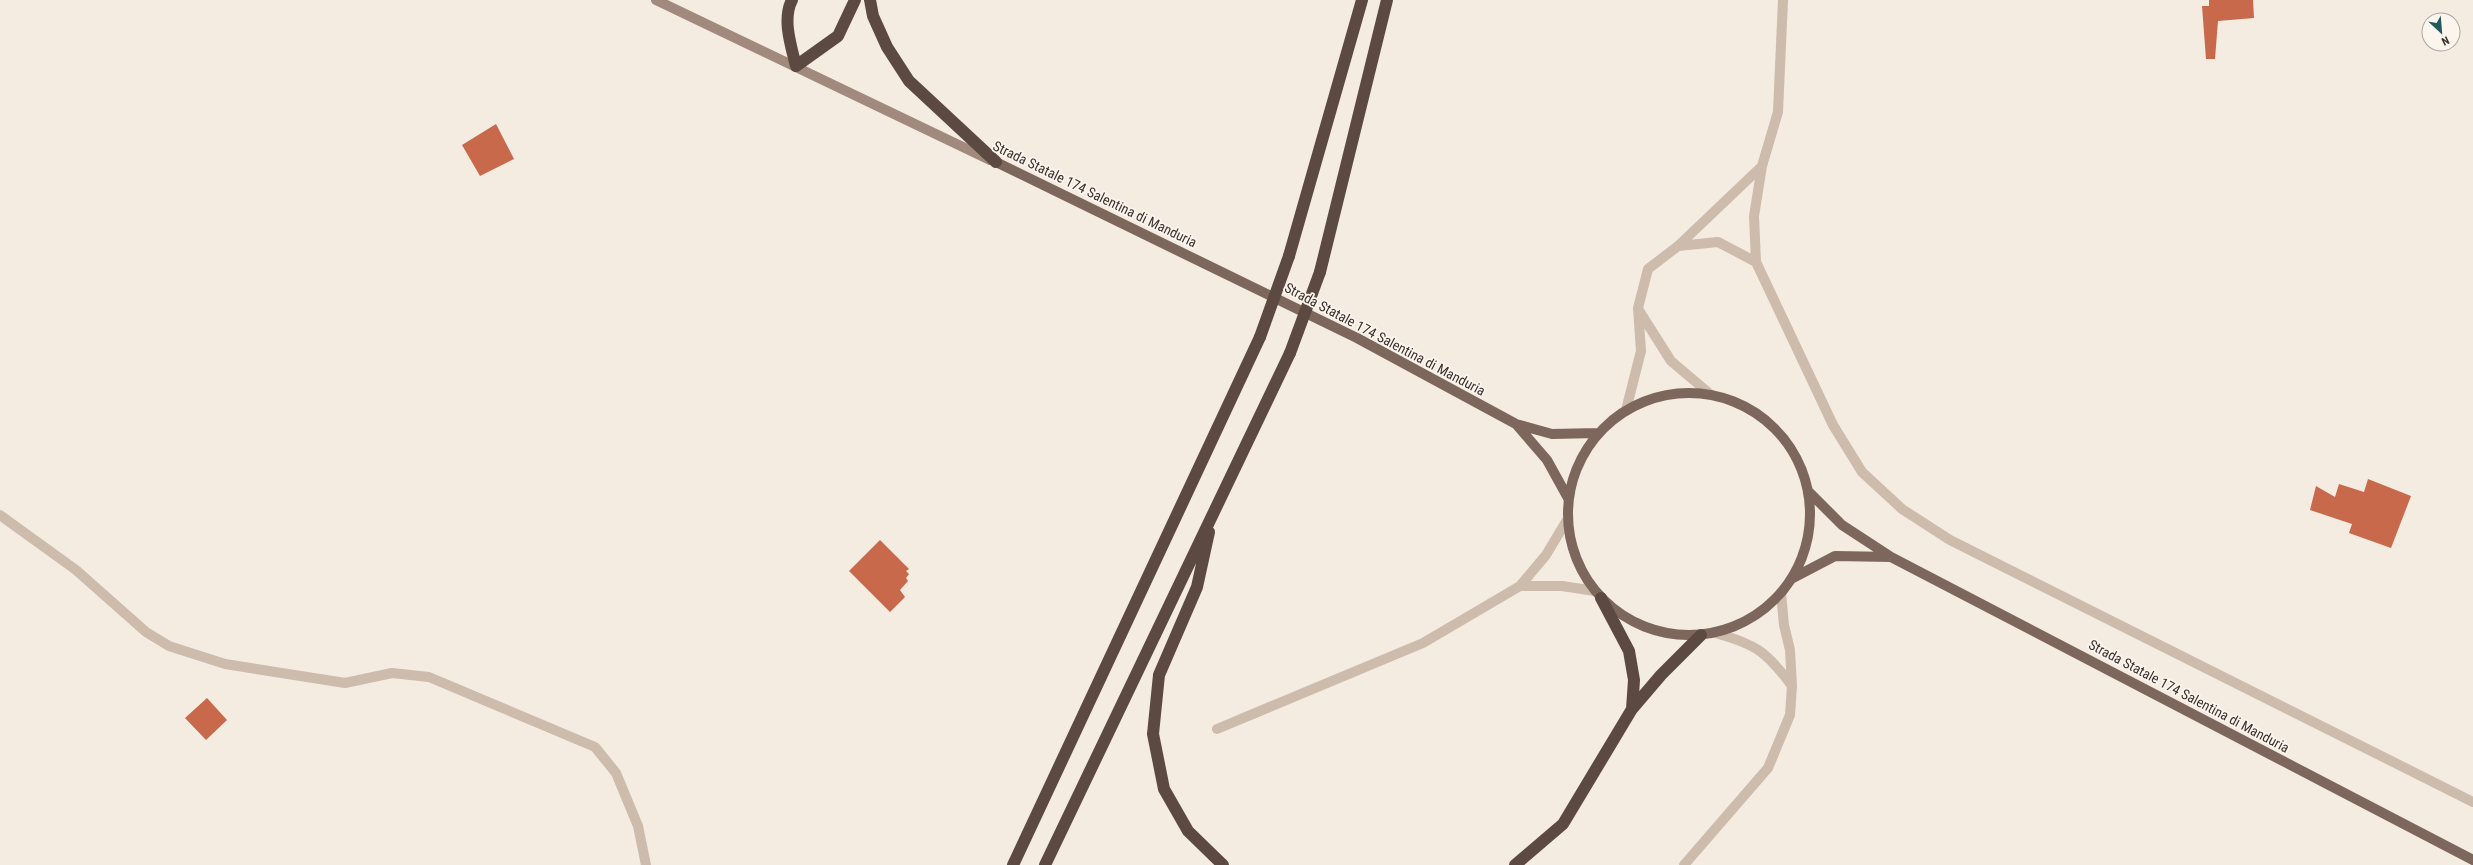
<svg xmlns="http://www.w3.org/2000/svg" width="2473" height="865" font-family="'Roboto Condensed',sans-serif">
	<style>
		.building { fill: #c8694b }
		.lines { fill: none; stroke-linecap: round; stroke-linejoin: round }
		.street { stroke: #cdbbac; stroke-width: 10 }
		.secondary { stroke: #a18a7d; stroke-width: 10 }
		.primary { stroke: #7d675c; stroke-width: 10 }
		.highway { stroke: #5c4a42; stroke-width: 12 }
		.highway-bridge { stroke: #5c4a42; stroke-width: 12 }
		.labels { text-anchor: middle; stroke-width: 3.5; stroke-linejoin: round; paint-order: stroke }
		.street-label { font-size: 14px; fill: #3b302b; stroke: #fbf5ee }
	</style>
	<rect width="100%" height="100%" fill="#f4ebe1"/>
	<!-- building -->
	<path class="building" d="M 2209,0 L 2253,0 L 2254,18 L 2218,21 L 2215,59 L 2206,59 L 2202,6 L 2209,6 Z
		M 496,124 L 514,159 L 480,176 L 462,145 Z
		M 2368,479 L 2411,496 L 2391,548 L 2349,533 L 2352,524 L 2310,510 L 2316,486 L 2335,497 L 2339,484 L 2364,492 Z
		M 880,540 L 909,569 L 906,571 L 909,574 L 906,578 L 908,581 L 900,590 L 905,597 L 890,612 L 849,571 Z
		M 207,698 L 227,720 L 206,740 L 185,718 Z"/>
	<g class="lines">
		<!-- street -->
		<path class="street" d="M 1678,246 L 1762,166
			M 1756,262 L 1754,216 L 1762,166 L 1778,112 L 1783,0
			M 1638,309 L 1671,361 L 1710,394
			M 1626,410 L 1641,351 L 1638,308 L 1648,269 L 1678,246 L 1718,242 L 1756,262 L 1833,425 L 1862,472 L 1902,509 L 1950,540 L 2473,802
			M 0,515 L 76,570 L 146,632 L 169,646 L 225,664 L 345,683 L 392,673 L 429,677 L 595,747 L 616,773 L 638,826 L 646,865
			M 1520,586 L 1562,586 L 1595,591
			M 1715,633 C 1756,644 1767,652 1792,686
			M 1217,729 L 1423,643 L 1520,586 L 1546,555 L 1567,520
			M 1684,865 L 1768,768 L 1790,715 L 1792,686 L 1790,650 L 1784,625 L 1781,593"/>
		<!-- secondary -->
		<path class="secondary" d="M 656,0 L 990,160"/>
		<!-- primary -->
		<path class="primary" d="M 996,162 L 1357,338 L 1516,424 L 1552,434 L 1598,433
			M1568 514a121 121 0 1 1 242 0a121 121 0 1 1-242 0Z
			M 1516,424 L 1547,460 L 1568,498
			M 1809,492 L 1842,525 L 1891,557 L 2473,860
			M 1791,579 L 1835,556 L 1891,557"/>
		<!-- highway -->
		<path class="highway" d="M 792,0 C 782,19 791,46 796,66 L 838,36 L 855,0
			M 870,0 L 873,16 L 887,47 L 909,81 L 996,162
			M 1289,256 L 1362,0
			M 1320,272 L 1387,0
			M 1209,532 L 1197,587 L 1159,675 L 1153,734 L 1164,789 L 1188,831 L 1223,865
			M 1601,598 L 1629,651 L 1634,680 L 1632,709
			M 1013,865 L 1260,337
			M 1045,865 L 1290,353
			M 1515,865 L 1563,824 L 1632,709 L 1661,675 L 1701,635"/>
		<!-- highway-bridge -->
		<path class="highway-bridge" d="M 1260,337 L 1289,256
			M 1290,353 L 1320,272"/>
	</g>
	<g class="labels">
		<!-- street labels -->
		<g class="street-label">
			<text transform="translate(1095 194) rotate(26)" y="5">Strada Statale 174 Salentina di Manduria</text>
			<text transform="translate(1385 339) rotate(28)" y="5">Strada Statale 174 Salentina di Manduria</text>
			<text transform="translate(2189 696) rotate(28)" y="5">Strada Statale 174 Salentina di Manduria</text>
		</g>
	</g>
	<!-- north arrow -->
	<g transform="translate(2441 32) rotate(154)"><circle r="19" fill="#fbf5ee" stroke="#aea6a0"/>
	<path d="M0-3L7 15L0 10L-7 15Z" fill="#1f5a5e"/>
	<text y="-6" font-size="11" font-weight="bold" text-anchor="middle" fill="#3b302b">N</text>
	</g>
</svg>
